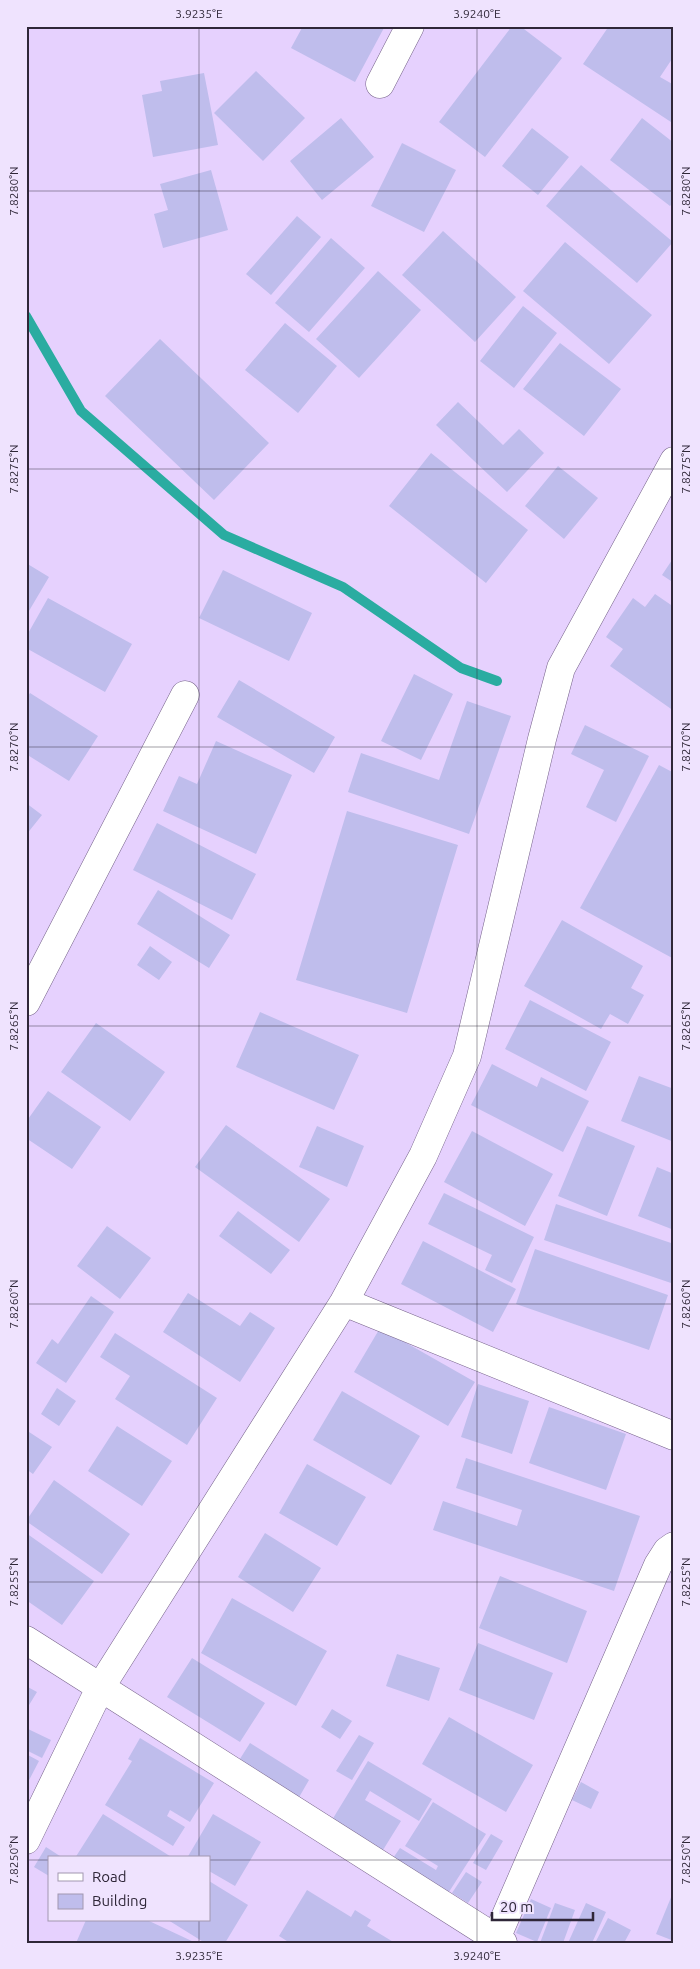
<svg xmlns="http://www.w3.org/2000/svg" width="700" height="1969" font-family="Ubuntu,sans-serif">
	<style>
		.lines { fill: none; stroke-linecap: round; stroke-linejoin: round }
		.stream { stroke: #2aaca1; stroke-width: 10 }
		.building { fill: #bfbdec }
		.minor-casing { stroke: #756289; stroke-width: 29 }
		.minor { stroke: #fff; stroke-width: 28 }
		.ticks { fill: none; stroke: #2f2738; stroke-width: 1; stroke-opacity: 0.45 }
		.neatline { fill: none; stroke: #2f2738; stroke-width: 2 }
		.ticks-label { font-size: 12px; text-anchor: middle; fill: #2f2738 }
	</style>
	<rect width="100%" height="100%" fill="#e6d1fe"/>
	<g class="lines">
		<!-- stream -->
		<path class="stream" d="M 26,316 L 81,411 L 224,535 L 343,587 L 461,668 L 497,681"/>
	</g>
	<!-- building -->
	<path class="building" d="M 303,26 L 385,26 L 355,82 L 291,48 Z
		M 512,26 L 520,26 L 562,58 L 485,157 L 439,122 Z
		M 609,26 L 674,26 L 674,56 L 660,77 L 674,85 L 674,124 L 583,64 Z
		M 256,71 L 305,118 L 263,161 L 214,113 Z
		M 204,73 L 218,145 L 153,157 L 142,95 L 162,91 L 160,81 Z
		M 341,118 L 374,157 L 322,200 L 290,161 Z
		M 642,118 L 674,143 L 674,202 L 670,206 L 610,160 Z
		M 532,128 L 569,157 L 538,195 L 502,166 Z
		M 402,143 L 456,170 L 424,232 L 371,206 Z
		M 581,165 L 673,242 L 637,283 L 546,206 Z
		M 211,170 L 228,230 L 163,248 L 154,214 L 168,210 L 160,184 Z
		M 297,216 L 321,237 L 271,295 L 246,274 Z
		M 443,231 L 516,297 L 475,342 L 402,275 Z
		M 331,238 L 365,268 L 309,332 L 275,303 Z
		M 565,242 L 652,315 L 609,364 L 523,291 Z
		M 378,271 L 421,310 L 359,378 L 316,339 Z
		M 523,306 L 557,333 L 514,388 L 480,361 Z
		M 285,323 L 337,366 L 298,413 L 245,370 Z
		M 160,339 L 269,443 L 214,500 L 105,396 Z
		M 560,343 L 621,389 L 584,436 L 523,389 Z
		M 458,402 L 503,445 L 519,429 L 544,453 L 507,492 L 436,425 Z
		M 431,453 L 528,530 L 486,583 L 389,506 Z
		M 558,466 L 598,498 L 564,539 L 525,506 Z
		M 674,557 L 674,583 L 662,575 Z
		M 26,563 L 49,577 L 26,616 Z
		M 223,570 L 312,613 L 289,661 L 199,618 Z
		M 655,594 L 674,607 L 674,711 L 610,666 L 623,649 L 606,637 L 633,598 L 645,607 Z
		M 48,598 L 132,644 L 105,692 L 26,648 L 26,637 Z
		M 414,674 L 453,694 L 421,760 L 381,741 Z
		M 239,680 L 335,737 L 314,773 L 217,717 Z
		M 30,693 L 98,736 L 69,781 L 26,754 L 26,699 Z
		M 467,701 L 511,716 L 469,834 L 348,792 L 361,753 L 439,780 Z
		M 585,725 L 649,756 L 616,822 L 586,807 L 604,770 L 571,754 Z
		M 216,741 L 292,775 L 256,854 L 163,811 L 179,776 L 197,784 Z
		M 659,765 L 674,773 L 674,959 L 580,908 Z
		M 26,803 L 42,815 L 26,835 Z
		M 347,811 L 458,845 L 407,1013 L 296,980 Z
		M 157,823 L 256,874 L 232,920 L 133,870 Z
		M 158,890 L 230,935 L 209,968 L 137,924 Z
		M 562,920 L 643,966 L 631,988 L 644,995 L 628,1024 L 610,1014 L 601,1029 L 524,986 Z
		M 150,946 L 172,962 L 159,980 L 137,965 Z
		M 530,1000 L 611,1042 L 586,1091 L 505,1049 Z
		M 260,1012 L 359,1055 L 334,1110 L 236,1067 Z
		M 96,1023 L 165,1072 L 130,1121 L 61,1072 Z
		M 492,1064 L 537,1087 L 541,1077 L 589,1101 L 563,1152 L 471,1105 Z
		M 639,1076 L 674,1089 L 674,1142 L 621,1121 Z
		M 48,1091 L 101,1127 L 72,1169 L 26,1138 L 26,1122 Z
		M 226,1125 L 330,1199 L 299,1242 L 195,1167 Z
		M 317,1126 L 364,1146 L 347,1187 L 299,1167 Z
		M 587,1126 L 635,1146 L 607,1216 L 558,1196 Z
		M 472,1131 L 553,1174 L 525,1226 L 444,1182 Z
		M 657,1167 L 674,1174 L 674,1230 L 638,1216 Z
		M 444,1193 L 534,1237 L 512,1283 L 485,1270 L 492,1255 L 428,1224 Z
		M 556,1204 L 674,1244 L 674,1284 L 544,1240 Z
		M 238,1211 L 290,1250 L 271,1274 L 219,1236 Z
		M 107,1226 L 151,1258 L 120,1299 L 77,1266 Z
		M 423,1241 L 516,1289 L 493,1332 L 401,1284 Z
		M 535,1249 L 668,1295 L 649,1350 L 516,1304 Z
		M 188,1293 L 240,1326 L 250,1312 L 275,1328 L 240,1382 L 163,1332 Z
		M 91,1296 L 114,1312 L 66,1383 L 36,1363 L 52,1339 L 58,1344 Z
		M 380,1328 L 475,1382 L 448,1426 L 354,1372 Z
		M 115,1333 L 217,1398 L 187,1445 L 115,1399 L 130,1376 L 100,1357 Z
		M 478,1384 L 529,1401 L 512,1454 L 461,1437 Z
		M 57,1388 L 76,1401 L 59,1426 L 41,1414 Z
		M 342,1391 L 420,1436 L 391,1485 L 313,1440 Z
		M 549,1407 L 626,1434 L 606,1490 L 529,1463 Z
		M 117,1426 L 172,1461 L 142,1506 L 88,1471 Z
		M 26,1430 L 52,1447 L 33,1474 L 26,1469 Z
		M 466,1458 L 640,1516 L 614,1591 L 433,1530 L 443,1501 L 517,1526 L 522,1510 L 456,1488 Z
		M 307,1464 L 366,1497 L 337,1546 L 279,1513 Z
		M 54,1480 L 130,1534 L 102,1574 L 26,1521 Z
		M 26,1533 L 94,1581 L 62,1625 L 26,1600 Z
		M 265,1533 L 321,1568 L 293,1612 L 238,1577 Z
		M 500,1576 L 587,1611 L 567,1663 L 479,1628 Z
		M 232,1598 L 327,1651 L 296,1706 L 201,1653 Z
		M 478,1643 L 553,1673 L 534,1720 L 459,1690 Z
		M 397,1654 L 440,1668 L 429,1701 L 386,1686 Z
		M 192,1658 L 265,1703 L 240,1742 L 167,1697 Z
		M 26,1686 L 37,1692 L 26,1710 Z
		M 332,1709 L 352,1721 L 340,1739 L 321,1727 Z
		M 449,1717 L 533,1765 L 506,1812 L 422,1764 Z
		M 28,1729 L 51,1740 L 42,1758 L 26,1750 Z
		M 359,1735 L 374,1743 L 352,1780 L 336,1771 Z
		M 140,1738 L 214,1783 L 190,1822 L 170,1810 L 167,1816 L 185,1827 L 173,1846 L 105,1805 L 132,1761 L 128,1759 Z
		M 250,1743 L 309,1780 L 298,1799 L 238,1762 Z
		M 26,1754 L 39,1761 L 26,1786 Z
		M 368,1761 L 432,1799 L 419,1821 L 370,1791 L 365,1800 L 401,1821 L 383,1850 L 332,1820 Z
		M 581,1782 L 599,1792 L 591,1809 L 572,1800 Z
		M 433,1802 L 486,1834 L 447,1895 L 391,1861 L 400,1848 L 436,1870 L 438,1866 L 405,1846 Z
		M 103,1814 L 173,1858 L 75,1858 Z
		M 213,1814 L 261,1842 L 235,1886 L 209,1871 L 209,1858 L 187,1858 Z
		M 491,1834 L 503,1841 L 486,1870 L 473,1863 Z
		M 46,1847 L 63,1858 L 49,1858 L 49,1876 L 34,1867 Z
		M 466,1872 L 482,1882 L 468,1903 L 452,1893 Z
		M 209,1881 L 248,1905 L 225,1943 L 205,1943 L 168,1920 L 209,1920 Z
		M 307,1890 L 351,1917 L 355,1910 L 371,1920 L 367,1926 L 395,1943 L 290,1943 L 279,1936 Z
		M 674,1890 L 674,1941 L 656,1934 Z
		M 531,1899 L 551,1908 L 537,1942 L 516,1933 Z
		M 555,1903 L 575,1910 L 563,1943 L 540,1943 Z
		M 586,1903 L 606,1912 L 592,1943 L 568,1943 Z
		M 608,1918 L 631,1930 L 624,1943 L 595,1943 Z
		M 86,1920 L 147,1920 L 196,1943 L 76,1943 Z"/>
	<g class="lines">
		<defs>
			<path id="minor" d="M 380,84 L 410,26
				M 26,1002 L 185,695
				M 344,1302 L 674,1436
				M 26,1640 L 503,1943
				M 26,1840 L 100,1688 L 344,1302 L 423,1156 L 467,1056 L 542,739 L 561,668 L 674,461
				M 494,1943 L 658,1565 L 667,1551 L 674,1546"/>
		</defs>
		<!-- minor casing -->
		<use href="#minor" class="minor-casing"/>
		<!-- minor -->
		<use href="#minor" class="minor"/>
	</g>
	<!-- ticks -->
	<path class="ticks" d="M 199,26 L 199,1858M 477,26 L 477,1943M 26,191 L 674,191M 26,469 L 674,469M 26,747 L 674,747M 26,1026 L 674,1026M 26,1304 L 674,1304M 26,1582 L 674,1582M 26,1860 L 49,1860M 209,1860 L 674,1860M 199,1920 L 199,1943"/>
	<!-- border -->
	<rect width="700" height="1969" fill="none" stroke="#efe3fe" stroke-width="55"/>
	<!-- legend -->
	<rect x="48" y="1856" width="162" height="65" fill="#efe3fe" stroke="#a298af"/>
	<rect x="58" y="1873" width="25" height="8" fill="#ffffff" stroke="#a298af"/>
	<text x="92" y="1882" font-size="15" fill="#2f2738">Road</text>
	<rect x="58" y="1894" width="25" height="15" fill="#bfbdec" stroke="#a298af"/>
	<text x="92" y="1906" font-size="15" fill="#2f2738">Building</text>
	<!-- scale -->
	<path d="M492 1912v8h101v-8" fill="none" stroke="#2f2738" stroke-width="2.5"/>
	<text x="500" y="1912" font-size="15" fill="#2f2738" stroke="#efe3fe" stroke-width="4" paint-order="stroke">20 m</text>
	<rect x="28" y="28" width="644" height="1914" class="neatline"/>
	<g class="ticks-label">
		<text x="199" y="18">3.9235°E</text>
		<text x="477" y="18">3.9240°E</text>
		<text transform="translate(14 191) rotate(-90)" y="4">7.8280°N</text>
		<text transform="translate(686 191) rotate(-90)" y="4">7.8280°N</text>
		<text transform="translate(14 469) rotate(-90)" y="4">7.8275°N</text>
		<text transform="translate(686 469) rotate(-90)" y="4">7.8275°N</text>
		<text transform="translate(14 747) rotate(-90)" y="4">7.8270°N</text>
		<text transform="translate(686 747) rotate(-90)" y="4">7.8270°N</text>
		<text transform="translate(14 1026) rotate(-90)" y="4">7.8265°N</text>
		<text transform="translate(686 1026) rotate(-90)" y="4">7.8265°N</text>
		<text transform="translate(14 1304) rotate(-90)" y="4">7.8260°N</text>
		<text transform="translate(686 1304) rotate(-90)" y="4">7.8260°N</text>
		<text transform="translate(14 1582) rotate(-90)" y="4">7.8255°N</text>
		<text transform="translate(686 1582) rotate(-90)" y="4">7.8255°N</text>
		<text transform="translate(14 1860) rotate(-90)" y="4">7.8250°N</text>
		<text transform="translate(686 1860) rotate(-90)" y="4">7.8250°N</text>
		<text x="199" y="1960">3.9235°E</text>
		<text x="477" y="1960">3.9240°E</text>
	</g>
</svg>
